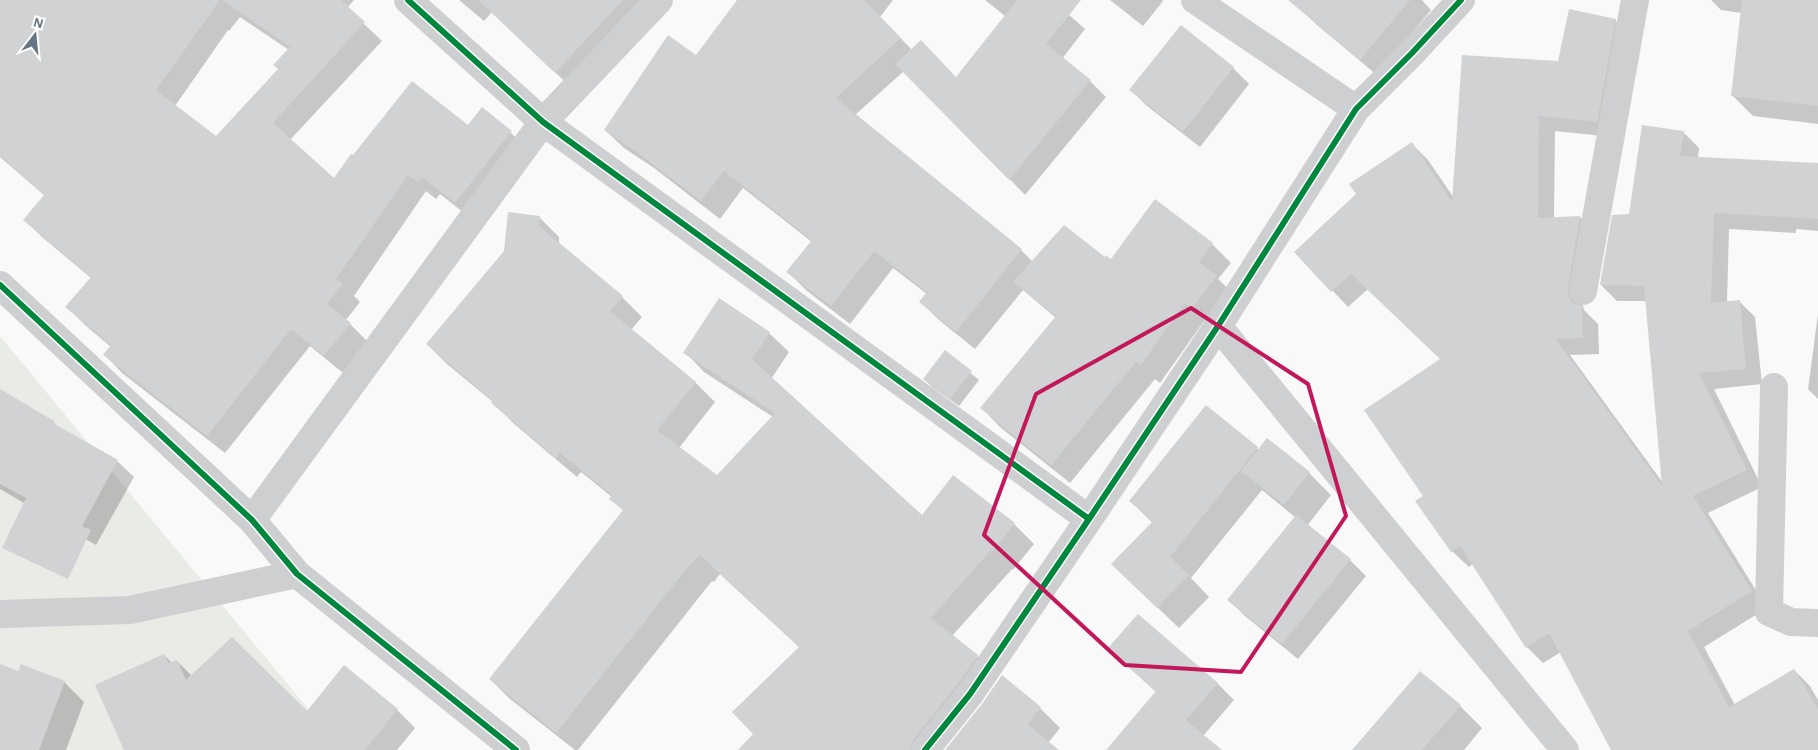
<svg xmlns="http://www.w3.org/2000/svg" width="1818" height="750" font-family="'Alegreya Sans',sans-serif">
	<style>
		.green { fill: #e8ebe6 }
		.shadow { fill: #0003; fill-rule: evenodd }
		.building { fill: #d0d2d3 }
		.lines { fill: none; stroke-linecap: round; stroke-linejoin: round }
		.street { stroke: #cecfd0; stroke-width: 28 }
		.cycleway-casing { stroke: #fff; stroke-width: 9 }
		.cycleway { stroke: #00873e; stroke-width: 6 }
		.marked { fill: none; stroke: #c2185b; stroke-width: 4; stroke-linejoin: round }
	</style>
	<rect width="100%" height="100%" fill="#f9f9f9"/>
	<!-- green -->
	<path class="green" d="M 0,336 L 342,750 L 0,750 Z"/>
	<!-- shadow -->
	<path class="shadow" d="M 0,0 L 354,0 L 347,8 L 382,41 L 290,140 L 334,180 L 468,127 L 505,127 L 523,145 L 473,220 L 440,194 L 436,199 L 426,191 L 354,296 L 360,302 L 346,320 L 368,342 L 343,373 L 310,346 L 225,453 L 122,373 L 105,355 L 111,347 L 85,325 L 67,307 L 91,278 L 42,237 L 25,220 L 45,196 L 0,157 ZM 240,17 L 289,50 L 279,69 L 216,137 L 175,106 L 228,30 L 229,31 Z
		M 459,0 L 661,0 L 576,92 L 492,12 L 484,21 Z
		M 738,0 L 893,0 L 880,17 L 912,50 L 956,78 L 1005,16 L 985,0 L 1052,0 L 1085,29 L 1062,59 L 1090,81 L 1106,97 L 1025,195 L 904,71 L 855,115 L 1021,250 L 1033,262 L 1105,258 L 1111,260 L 1155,201 L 1212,244 L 1231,263 L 1218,279 L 1235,295 L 1211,326 L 1204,321 L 1160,383 L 1155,379 L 1070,483 L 1000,427 L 982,408 L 1056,318 L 1023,290 L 975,349 L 939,320 L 921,302 L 927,294 L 893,268 L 850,324 L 807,291 L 788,272 L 812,242 L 743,188 L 720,219 L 654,168 L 624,148 L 605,130 L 696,56 Z
		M 1110,0 L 1162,0 L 1163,1 L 1143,26 Z
		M 1292,0 L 1422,0 L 1431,10 L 1377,75 L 1317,25 Z
		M 1711,0 L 1818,0 L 1818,124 L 1753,116 L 1732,95 L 1742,13 L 1721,10 Z
		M 1615,20 L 1631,36 L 1613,137 L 1555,131 L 1554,218 L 1580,217 L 1596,234 L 1583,306 L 1584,310 L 1598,324 L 1599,354 L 1570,355 L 1663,483 L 1647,301 L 1617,301 L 1601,285 L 1630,216 L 1683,132 L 1699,148 L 1698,158 L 1818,165 L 1818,231 L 1796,229 L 1796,233 L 1729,229 L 1727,302 L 1739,301 L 1755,317 L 1762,384 L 1714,389 L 1762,487 L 1708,513 L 1767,608 L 1704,647 L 1735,705 L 1794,670 L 1810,686 L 1818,700 L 1818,750 L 1616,750 L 1561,652 L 1543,663 L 1527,647 L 1473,564 L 1469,567 L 1452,551 L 1417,501 L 1424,496 L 1441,359 L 1368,289 L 1348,307 L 1296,252 L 1412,144 L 1428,160 L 1454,198 L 1559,62 Z
		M 1233,68 L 1249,84 L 1200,147 L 1147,106 L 1131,90 Z
		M 539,217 L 559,237 L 559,244 L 622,297 L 642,317 L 631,330 L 695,382 L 715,402 L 679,448 L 717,477 L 773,417 L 704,372 L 685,352 L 769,333 L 789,352 L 771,379 L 922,517 L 1014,524 L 1034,544 L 1013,570 L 1012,569 L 952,636 L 977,656 L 997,675 L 941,750 L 739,750 L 755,734 L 800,648 L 720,574 L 714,582 L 712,581 L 578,750 L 575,750 L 510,699 L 490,679 L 624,511 L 611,499 L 612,497 L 581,472 L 577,477 L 513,423 L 493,402 L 447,364 L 427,344 Z
		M 1818,314 L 1818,399 L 1808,389 Z
		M 945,352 L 979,380 L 959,406 L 932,387 L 924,379 Z
		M 0,391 L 53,422 L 59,428 L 117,461 L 134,477 L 96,545 L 0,489 Z
		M 1206,407 L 1259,450 L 1309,473 L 1331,495 L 1307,526 L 1350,560 L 1366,576 L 1298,659 L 1245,616 L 1229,600 L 1296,518 L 1262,490 L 1191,578 L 1209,597 L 1179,628 L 1134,585 L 1153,523 L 1130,501 Z
		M 1138,616 L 1218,684 L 1234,700 L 1203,736 L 1218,750 L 1145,750 L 1156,692 L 1109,649 Z
		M 164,655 L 172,663 L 177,661 L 192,676 L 307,713 L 397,710 L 415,728 L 397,750 L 127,750 Z
		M 0,666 L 19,673 L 64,682 L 84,702 L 66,750 L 0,750 Z
		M 1002,676 L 1040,708 L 1060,728 L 1048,743 L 1057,750 L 947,750 L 983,704 Z
		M 1460,706 L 1482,728 L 1464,750 L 1353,750 Z"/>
	<!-- building -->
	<path class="building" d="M 0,0 L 220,0 L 156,90 L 216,136 L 278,69 L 273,65 L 290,47 L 222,0 L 341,0 L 365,22 L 273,123 L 334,178 L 351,154 L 353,155 L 412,81 L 468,125 L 482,107 L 512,131 L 455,203 L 422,177 L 418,182 L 408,175 L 336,279 L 343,284 L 327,304 L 351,323 L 324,356 L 291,329 L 207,436 L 103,355 L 111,345 L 65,307 L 91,277 L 23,220 L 44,195 L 0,156 Z
		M 478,0 L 623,0 L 555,73 Z
		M 737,0 L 864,0 L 901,38 L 836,98 L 1022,249 L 956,332 L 919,302 L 927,292 L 874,251 L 831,306 L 786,272 L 812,240 L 724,171 L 701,201 L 634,150 L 604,130 L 668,35 L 696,55 Z
		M 1017,0 L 1081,0 L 1046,44 L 1091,80 L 1009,180 L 895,64 L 921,40 L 956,77 Z
		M 1288,0 L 1410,0 L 1360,60 Z
		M 1742,0 L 1818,0 L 1818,106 L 1731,96 Z
		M 1569,9 L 1616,19 L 1597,122 L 1539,116 L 1538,218 L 1580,216 L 1568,289 L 1569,297 L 1573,303 L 1582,306 L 1583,338 L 1556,339 L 1662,486 L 1644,286 L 1600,285 L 1612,215 L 1629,214 L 1642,125 L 1684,131 L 1680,156 L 1818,163 L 1818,219 L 1714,213 L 1711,303 L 1740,300 L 1746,369 L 1699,373 L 1747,470 L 1693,496 L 1752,591 L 1688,631 L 1729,707 L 1794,669 L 1818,709 L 1818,750 L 1611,750 L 1549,633 L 1526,648 L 1460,546 L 1451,552 L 1415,501 L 1423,496 L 1364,410 L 1440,359 L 1351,274 L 1331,292 L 1294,252 L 1356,194 L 1349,184 L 1412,142 L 1452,202 L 1462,55 L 1558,61 Z
		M 1181,25 L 1234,67 L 1183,132 L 1129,90 Z
		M 1155,199 L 1213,243 L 1199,262 L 1217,276 L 1192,308 L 1185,303 L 1141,365 L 1136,362 L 1051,465 L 980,408 L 1056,316 L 1013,282 L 1064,225 L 1105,257 L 1106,255 L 1111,259 Z
		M 508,212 L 540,216 L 539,226 L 623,296 L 610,311 L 696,382 L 657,430 L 717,475 L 775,413 L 683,353 L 719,298 L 770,332 L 752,359 L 922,515 L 953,475 L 1015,523 L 993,551 L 991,550 L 931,618 L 978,655 L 957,685 L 913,740 L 910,750 L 738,750 L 753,734 L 732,712 L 799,647 L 700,555 L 693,563 L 692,562 L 556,733 L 489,679 L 623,510 L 609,499 L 612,495 L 560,453 L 556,458 L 491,403 L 493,401 L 426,344 L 504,251 Z
		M 945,350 L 972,371 L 950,399 L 923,379 Z
		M 0,389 L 54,421 L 53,423 L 118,460 L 82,526 L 91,530 L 68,579 L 2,548 L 26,498 L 0,484 Z
		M 1206,405 L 1258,447 L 1170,557 L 1189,575 L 1157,608 L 1111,564 L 1153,521 L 1129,501 Z
		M 1267,438 L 1310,472 L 1284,505 L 1241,471 Z
		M 1296,515 L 1351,559 L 1282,644 L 1227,600 Z
		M 1138,614 L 1218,683 L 1186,720 L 1222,750 L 1106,750 L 1156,691 L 1107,649 Z
		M 232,637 L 307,711 L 344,665 L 398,709 L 365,750 L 124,750 L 95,685 L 164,654 L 169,663 L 177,660 L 186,680 Z
		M 0,664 L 18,671 L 21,664 L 65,681 L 39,750 L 0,750 Z
		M 1420,671 L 1461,705 L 1422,750 L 1352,750 Z
		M 1002,675 L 1041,707 L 1028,725 L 1059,750 L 945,750 L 982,704 Z"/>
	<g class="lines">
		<!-- street -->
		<path class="street" d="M 408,0 L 543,122 L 1089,519
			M 1195,0 L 1356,109
			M 0,285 L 252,520 L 297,574 L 516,750
			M 1583,291 L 1635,0
			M 1218,326 L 1565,750
			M 1774,387 L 1769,612 L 1791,622 L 1818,623
			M 252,520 L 543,122 L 659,0
			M 0,614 L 130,610 L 297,574
			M 925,750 L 970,694 L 1089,519 L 1218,326 L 1356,109 L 1412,53 L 1461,0"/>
		<defs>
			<path id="cycleway" d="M 408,0 L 543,122 L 1089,519
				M 0,285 L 252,520 L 297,574 L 516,750
				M 925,750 L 970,694 L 1089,519 L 1218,326 L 1356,109 L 1412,53 L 1461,0"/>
		</defs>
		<!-- cycleway casing -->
		<use href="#cycleway" class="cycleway-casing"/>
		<!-- cycleway -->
		<use href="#cycleway" class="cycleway"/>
	</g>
	<!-- marked area -->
	<path class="marked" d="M 1191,308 L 1308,384 L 1346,516 L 1241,672 L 1125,665 L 984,535 L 1036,394 Z"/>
	<!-- north arrow -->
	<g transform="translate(35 35) rotate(16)" stroke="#ffffff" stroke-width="4" paint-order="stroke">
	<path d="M0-4L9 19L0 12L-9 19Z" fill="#657683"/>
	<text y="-8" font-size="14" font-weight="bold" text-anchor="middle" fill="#657683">N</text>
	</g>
</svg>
